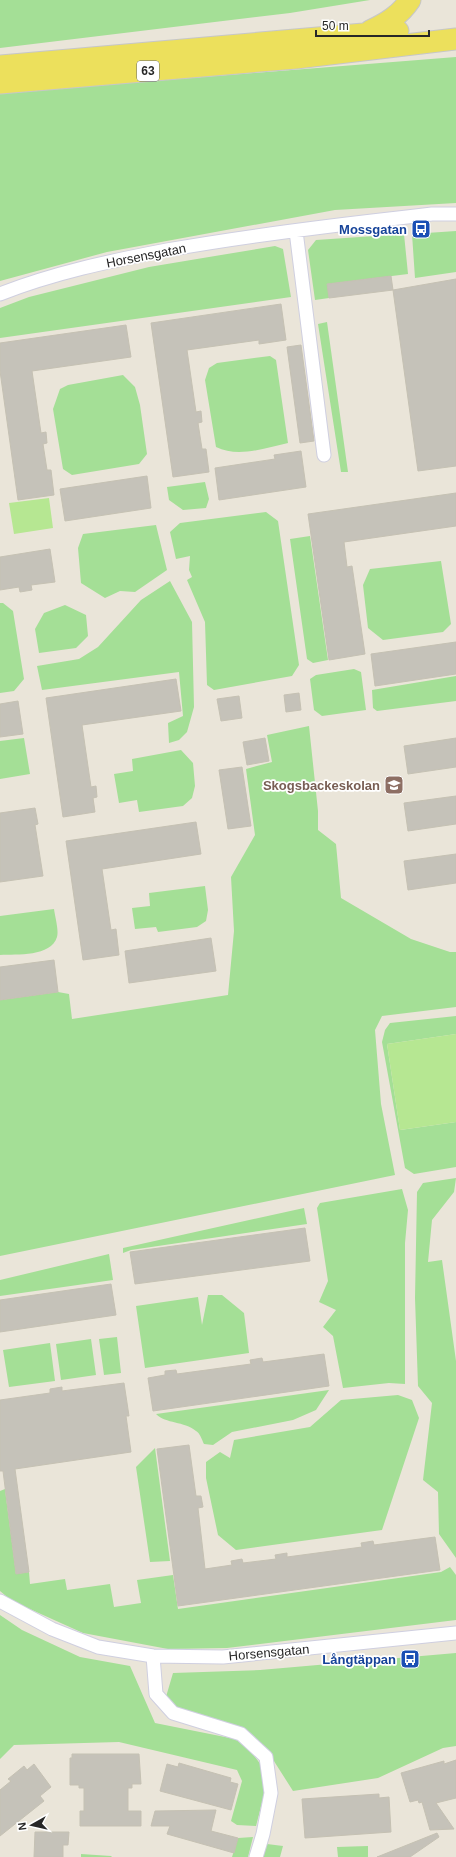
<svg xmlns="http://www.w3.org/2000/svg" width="456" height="1857" font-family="Arial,sans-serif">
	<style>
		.green { fill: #a4df96 }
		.pitch { fill: #b6e792 }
		.building { fill: #c5c2b9; stroke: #c5c1b3 }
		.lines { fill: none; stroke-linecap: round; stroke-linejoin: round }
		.minor-casing { stroke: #cfcfe0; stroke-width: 15 }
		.primary-casing { stroke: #c7c7c7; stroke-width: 23 }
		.minor { stroke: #fff; stroke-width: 13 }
		.primary { stroke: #ece05c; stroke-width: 21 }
		.labels { text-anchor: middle; stroke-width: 3.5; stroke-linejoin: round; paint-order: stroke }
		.shield { fill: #fff; stroke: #686868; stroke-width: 1 }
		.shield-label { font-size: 12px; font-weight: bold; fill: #272727 }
		.transit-label { font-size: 13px; font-weight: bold; fill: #164399; stroke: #fff; text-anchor: end }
		.street-label { font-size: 13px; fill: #272727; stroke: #fff }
		.education-label { font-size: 13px; font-weight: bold; fill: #785e54; stroke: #fff; text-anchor: end }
	</style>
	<rect width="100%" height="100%" fill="#eae5d9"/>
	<!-- green -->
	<path class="green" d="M 0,0 L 370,0 L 290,13 L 0,48 Z
		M 456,57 L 456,203 L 335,210 L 107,252 L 0,281 L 0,93 Z
		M 456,231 L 456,272 L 415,278 L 412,234 Z
		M 404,234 L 408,274 L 328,284 L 329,298 L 315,300 L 308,250 L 316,240 Z
		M 275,246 L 283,249 L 291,297 L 0,338 L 0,308 L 29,297 L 149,267 Z
		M 327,322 L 348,472 L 341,472 L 318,324 Z
		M 270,356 L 276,360 L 288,443 C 265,448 238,458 216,447 L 205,380 L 209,368 L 217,363 Z
		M 123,375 L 135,387 L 140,405 L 147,454 L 139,464 L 72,475 L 63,469 L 53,409 L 60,389 L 68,385 Z
		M 205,482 L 209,499 L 206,508 L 183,510 L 169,500 L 167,487 Z
		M 266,512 L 278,521 L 299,665 L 292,676 L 214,690 L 207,685 L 205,622 L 187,580 L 192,577 L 189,570 L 190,556 L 176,559 L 170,532 L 180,523 Z
		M 156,525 L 167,570 L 135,592 L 120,591 L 105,598 L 81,583 L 78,548 L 83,534 Z
		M 310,536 L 328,660 L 313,663 L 307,659 L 290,539 Z
		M 441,561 L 451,624 L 443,632 L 383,640 L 368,628 L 363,585 L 370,569 Z
		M 170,581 L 192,622 L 194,707 L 187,732 L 179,740 L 169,743 L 168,723 L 183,716 L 179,672 L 42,690 L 37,666 L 79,659 L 98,647 L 141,600 Z
		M 0,603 L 3,603 L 13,611 L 24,679 L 14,691 L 0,693 Z
		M 65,605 L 86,615 L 88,636 L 76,648 L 39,653 L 35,629 L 44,613 Z
		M 354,669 L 361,672 L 366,710 L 322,716 L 314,710 L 310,679 L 316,675 Z
		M 456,676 L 456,701 L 377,711 L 373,708 L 372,690 Z
		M 309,726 L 318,811 L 318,830 L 336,844 L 341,898 L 411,939 L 450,952 L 456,952 L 456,1007 L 382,1016 L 375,1030 L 381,1104 L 395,1175 L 0,1256 L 0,1000 L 58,992 L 69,994 L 72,1019 L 228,995 L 234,931 L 231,877 L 255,835 L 246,769 L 272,762 L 267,735 Z
		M 24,738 L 30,774 L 0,779 L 0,741 Z
		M 181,750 L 193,763 L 195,786 L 192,798 L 183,806 L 139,812 L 137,800 L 119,803 L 114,774 L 133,771 L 132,759 Z
		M 205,886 L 208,910 L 206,921 L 197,927 L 158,932 L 156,927 L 135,929 L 132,908 L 150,906 L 149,893 Z
		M 54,909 C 55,917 59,930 57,937 C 51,957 17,954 0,955 L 0,916 Z
		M 456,1016 L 456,1034 L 387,1044 L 400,1130 L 456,1122 L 456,1167 L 414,1174 L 405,1168 L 382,1042 L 385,1030 L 390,1023 Z
		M 456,1178 L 454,1192 L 432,1220 L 428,1262 L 442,1260 L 456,1361 L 456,1558 L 439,1534 L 438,1492 L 423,1480 L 432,1403 L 418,1386 L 415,1298 L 417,1192 L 423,1183 Z
		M 402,1189 L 408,1210 L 405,1243 L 405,1384 L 389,1383 L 343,1388 L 333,1336 L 323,1327 L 336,1310 L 319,1302 L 328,1281 L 317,1208 L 320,1203 Z
		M 304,1208 L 307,1224 L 131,1250 L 123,1253 L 123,1248 Z
		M 109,1254 L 113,1280 L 0,1296 L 0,1280 Z
		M 208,1295 L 222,1295 L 244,1313 L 249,1353 L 145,1368 L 136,1306 L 198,1297 L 202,1325 Z
		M 117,1337 L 121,1373 L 104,1375 L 99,1339 Z
		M 91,1339 L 96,1375 L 61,1380 L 56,1344 Z
		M 50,1343 L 55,1381 L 9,1387 L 3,1350 Z
		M 329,1390 L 316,1410 L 293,1420 L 232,1432 L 213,1445 L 204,1444 C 202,1440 200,1433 196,1431 C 184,1421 166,1424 156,1414 Z
		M 398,1395 L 412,1400 L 419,1418 L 382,1530 L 236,1550 L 218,1535 L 206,1478 L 206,1462 L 220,1452 L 230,1458 L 234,1440 L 310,1427 L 341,1400 Z
		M 155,1448 L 170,1561 L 150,1562 L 136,1467 Z
		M 5,1489 L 16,1574 L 29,1572 L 30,1584 L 65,1579 L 67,1590 L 110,1584 L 114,1607 L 141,1603 L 137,1580 L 173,1575 L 178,1609 L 441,1572 L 450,1567 L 456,1575 L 456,1620 L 227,1648 L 168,1649 L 83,1633 L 12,1601 L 0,1591 L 0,1491 Z
		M 0,1615 L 22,1630 L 80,1657 L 130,1666 L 155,1723 L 235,1739 L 250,1750 L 261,1765 L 265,1791 L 256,1826 L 237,1825 L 231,1821 L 242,1781 L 237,1770 L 119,1742 L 14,1745 L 0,1759 Z
		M 456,1653 L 456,1746 L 443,1748 L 378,1778 L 293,1791 L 272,1758 L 248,1732 L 163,1707 L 173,1673 L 260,1670 Z
		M 253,1837 L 248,1857 L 232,1857 L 238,1838 Z
		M 267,1844 L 283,1846 L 280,1857 L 263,1857 Z
		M 368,1846 L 368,1857 L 338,1857 L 337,1847 Z
		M 81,1854 L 111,1856 L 112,1857 L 81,1857 Z"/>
	<!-- pitch -->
	<path class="pitch" d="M 49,498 L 53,528 L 14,534 L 9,503 Z
		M 456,1034 L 456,1122 L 400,1130 L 387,1044 Z"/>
	<!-- building -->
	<path class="building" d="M 391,276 L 393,290 L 329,298 L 327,284 Z
		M 456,279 L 456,466 L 418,471 L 393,290 Z
		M 281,304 L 286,340 L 259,344 L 259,340 L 187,350 L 196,412 L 201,411 L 202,422 L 198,423 L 202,449 L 206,449 L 209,472 L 173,477 L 151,323 Z
		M 126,325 L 131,357 L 32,371 L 41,433 L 46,432 L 47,443 L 43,444 L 47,470 L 51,470 L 54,495 L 18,500 L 0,371 L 0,343 Z
		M 301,345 L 314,441 L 300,443 L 287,347 Z
		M 301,451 L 306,487 L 219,500 L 215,468 L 275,459 L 274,455 Z
		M 147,476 L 151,508 L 65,521 L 60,489 Z
		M 456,493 L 456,526 L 344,542 L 347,567 L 352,566 L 365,654 L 329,660 L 308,514 Z
		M 50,549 L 55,582 L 31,585 L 32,590 L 20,592 L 19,587 L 0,590 L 0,557 Z
		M 456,642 L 456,674 L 375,686 L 371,654 Z
		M 176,679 L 181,711 L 82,725 L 91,787 L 96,786 L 97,797 L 93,798 L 95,812 L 63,817 L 46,698 Z
		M 299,693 L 301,710 L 286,712 L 284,695 Z
		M 239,696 L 242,718 L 221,721 L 217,699 Z
		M 18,701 L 23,734 L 0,737 L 0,704 Z
		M 265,738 L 269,761 L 247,765 L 243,742 Z
		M 456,738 L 456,767 L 408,774 L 404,746 Z
		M 242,767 L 251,826 L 228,829 L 219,770 Z
		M 456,796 L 456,824 L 408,831 L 404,803 Z
		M 35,808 L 38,824 L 35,825 L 43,876 L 0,882 L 0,813 Z
		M 196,822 L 201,854 L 102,869 L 111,930 L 116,929 L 119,955 L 83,960 L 66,841 Z
		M 456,854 L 456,883 L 408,890 L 404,861 Z
		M 211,938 L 216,971 L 129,983 L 125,951 Z
		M 54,960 L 58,992 L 0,1000 L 0,967 Z
		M 305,1228 L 310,1261 L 135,1284 L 130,1252 Z
		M 111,1284 L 116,1315 L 0,1332 L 0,1300 Z
		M 324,1354 L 329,1386 L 153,1411 L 148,1378 L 165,1375 L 165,1371 L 176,1370 L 177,1374 L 251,1364 L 250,1360 L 262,1358 L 263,1362 Z
		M 124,1383 L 129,1416 L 126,1416 L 131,1452 L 15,1469 L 29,1572 L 16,1574 L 3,1471 L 0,1471 L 0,1400 L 50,1393 L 50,1389 L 62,1387 L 62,1391 Z
		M 189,1445 L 196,1496 L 201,1496 L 203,1507 L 198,1508 L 205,1569 L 232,1565 L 231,1561 L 242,1559 L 243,1563 L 276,1559 L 275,1555 L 287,1553 L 287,1557 L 362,1547 L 361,1543 L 373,1541 L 374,1545 L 435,1537 L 440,1570 L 178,1606 L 157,1449 Z
		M 72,1754 L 139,1754 L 141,1784 L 132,1784 L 132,1788 L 128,1788 L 128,1811 L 141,1811 L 141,1826 L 80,1826 L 80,1811 L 84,1811 L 84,1788 L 79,1788 L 79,1785 L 70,1785 L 70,1758 L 72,1758 Z
		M 456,1760 L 456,1798 L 436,1803 L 454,1829 L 430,1830 L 422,1802 L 419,1803 L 418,1800 L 410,1802 L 401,1773 L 444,1761 L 444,1764 Z
		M 179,1763 L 231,1778 L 230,1782 L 238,1784 L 231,1810 L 160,1791 L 167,1764 L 178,1767 Z
		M 34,1764 L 51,1787 L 40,1796 L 44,1801 L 0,1836 L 0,1790 L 11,1781 L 8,1779 L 24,1766 L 27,1770 Z
		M 379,1794 L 379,1798 L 389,1797 L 391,1832 L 305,1838 L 302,1799 Z
		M 216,1810 L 211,1831 L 238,1838 L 234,1853 L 167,1834 L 170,1826 L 151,1826 L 155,1811 Z
		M 35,1832 L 69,1832 L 68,1845 L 63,1845 L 63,1857 L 34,1857 Z
		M 437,1833 L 439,1837 L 410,1857 L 377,1857 Z"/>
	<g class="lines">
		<defs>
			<path id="minor" d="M 296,231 L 324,455
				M 0,294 C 53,273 110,261 167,250 C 246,236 327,226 407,217 L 432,214 L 456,214
				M 0,1601 L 52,1629 L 98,1647 L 153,1656 L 223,1657 L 456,1633
				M 153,1656 L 156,1694 L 173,1713 L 241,1734 L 266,1757 L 271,1793 L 263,1834 L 256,1857"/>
			<path id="primary" d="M 370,31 C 387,23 400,15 410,0
				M 0,66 L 398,31
				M 0,83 L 296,58 L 456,39"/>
		</defs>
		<!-- minor casing -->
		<use href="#minor" class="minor-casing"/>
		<!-- primary casing -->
		<use href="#primary" class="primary-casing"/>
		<!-- minor -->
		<use href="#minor" class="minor"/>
		<!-- primary -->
		<use href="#primary" class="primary"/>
	</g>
	<!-- icons -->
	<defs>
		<symbol id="bus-square" viewBox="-11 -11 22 22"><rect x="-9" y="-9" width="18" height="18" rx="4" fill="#1a4fb4" stroke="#fff"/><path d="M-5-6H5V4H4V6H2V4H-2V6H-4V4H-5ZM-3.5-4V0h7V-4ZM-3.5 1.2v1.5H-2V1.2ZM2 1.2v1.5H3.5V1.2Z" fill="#fff"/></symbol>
		<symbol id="school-square" viewBox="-11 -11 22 22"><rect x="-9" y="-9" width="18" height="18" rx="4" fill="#8d6e63" stroke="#fff"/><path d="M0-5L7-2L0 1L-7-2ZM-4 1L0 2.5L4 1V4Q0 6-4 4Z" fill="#fff"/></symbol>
	</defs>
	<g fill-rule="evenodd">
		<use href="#bus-square" x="410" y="218" width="22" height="22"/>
		<use href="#school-square" x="383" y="774" width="22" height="22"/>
		<use href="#bus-square" x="399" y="1648" width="22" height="22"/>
	</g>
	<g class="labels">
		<!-- shield labels -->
		<rect class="shield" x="137" y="61" width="22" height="20" rx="3"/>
		<g class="shield-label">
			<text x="148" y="75">63</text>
		</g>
		<!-- transit labels -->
		<g class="transit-label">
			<text x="407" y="234">Mossgatan</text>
			<text x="396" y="1664">Långtäppan</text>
		</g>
		<!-- street labels -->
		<g class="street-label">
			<text transform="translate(146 255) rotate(-11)" y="5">Horsensgatan</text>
			<text transform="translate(269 1652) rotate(-5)" y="5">Horsensgatan</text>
		</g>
		<!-- education labels -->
		<g class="education-label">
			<text x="380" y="790">Skogsbackeskolan</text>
		</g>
	</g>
	<!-- north arrow -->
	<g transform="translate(32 1825) rotate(262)" stroke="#ffffff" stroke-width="3" paint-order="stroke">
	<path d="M0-3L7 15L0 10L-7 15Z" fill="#272727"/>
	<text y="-6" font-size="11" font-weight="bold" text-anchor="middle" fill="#272727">N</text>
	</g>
	<!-- scale -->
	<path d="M316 30v6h113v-6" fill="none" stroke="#272727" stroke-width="2"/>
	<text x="322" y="30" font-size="12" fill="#272727" stroke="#ffffff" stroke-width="3" paint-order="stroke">50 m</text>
</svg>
